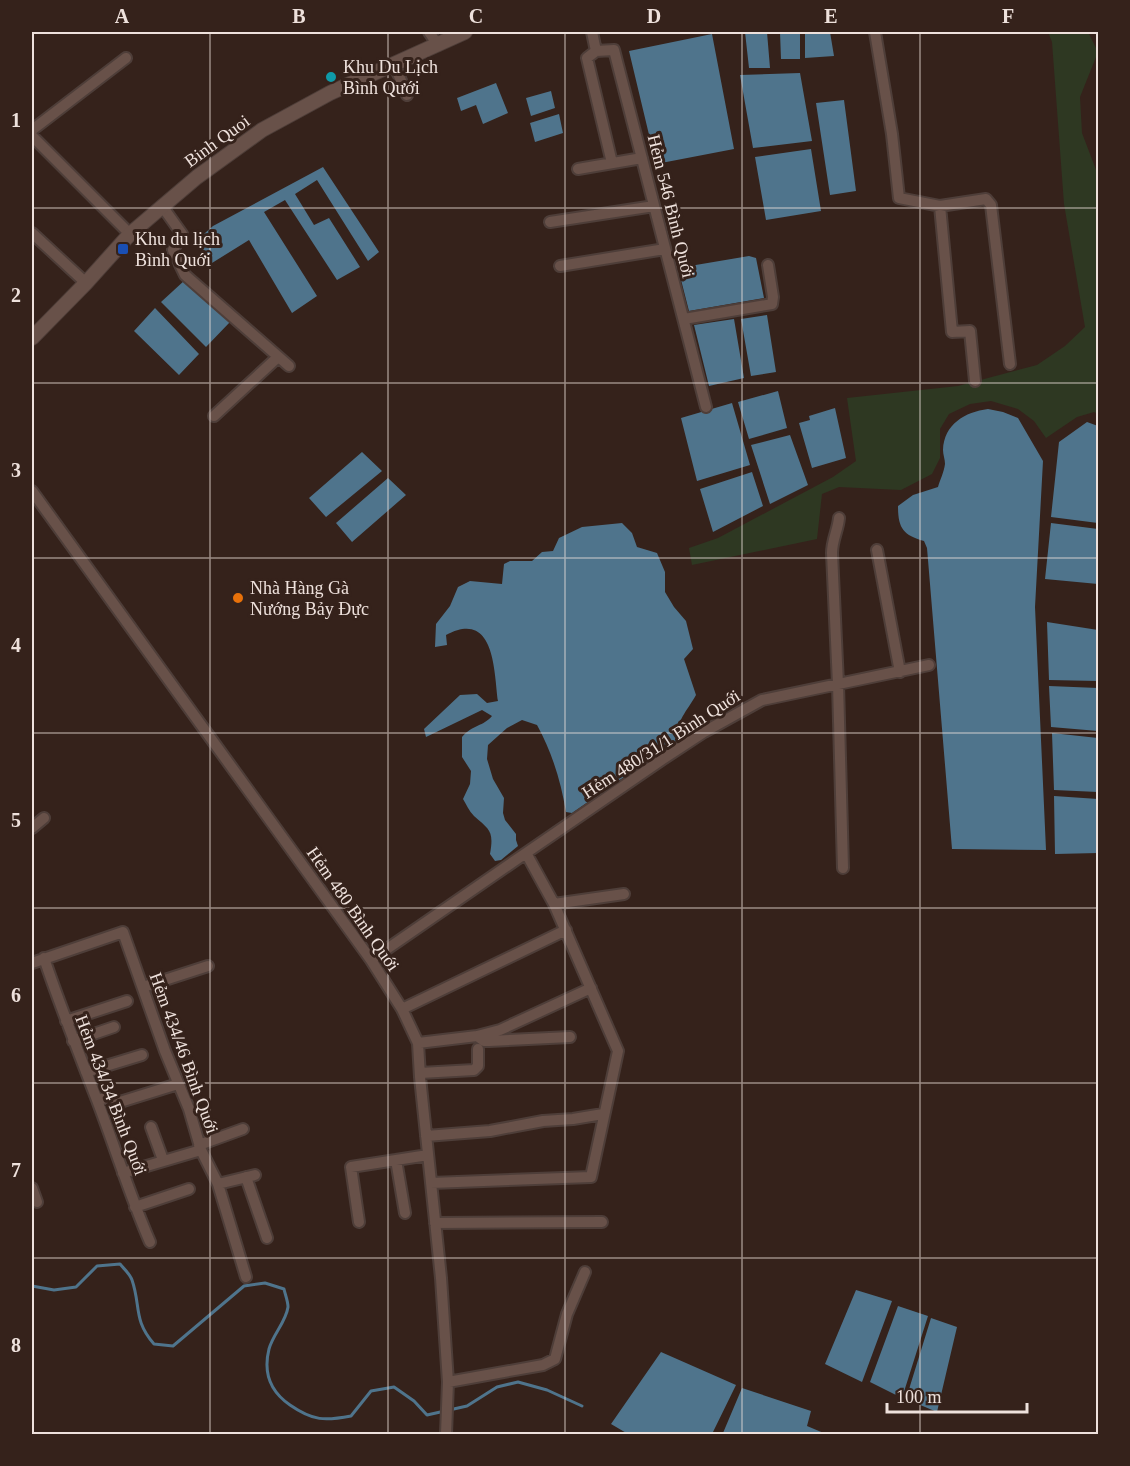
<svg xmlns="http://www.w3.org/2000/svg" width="1130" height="1466" font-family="Georgia,serif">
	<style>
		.green { fill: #2e3822 }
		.water { fill: #4f748c }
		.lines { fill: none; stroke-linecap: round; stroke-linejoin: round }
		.stream { stroke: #4f748c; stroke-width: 3 }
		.street-casing { stroke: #4e3e39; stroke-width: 14 }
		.secondary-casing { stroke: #4e3e39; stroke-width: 16 }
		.street { stroke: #685149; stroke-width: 10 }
		.secondary { stroke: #685149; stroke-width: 14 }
		.grid { fill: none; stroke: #eee1dc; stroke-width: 1.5; stroke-opacity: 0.55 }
		.culture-dot { fill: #0f9aa8; stroke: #35221b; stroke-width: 2 }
		.transit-dot { fill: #1a4fb4; stroke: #35221b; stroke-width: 2 }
		.food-dot { fill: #e8710a; stroke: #35221b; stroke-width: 2 }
		.labels { text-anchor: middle; stroke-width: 6; stroke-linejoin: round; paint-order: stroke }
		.poi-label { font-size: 18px; fill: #eee1dc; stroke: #35221b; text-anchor: start }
		.street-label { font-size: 18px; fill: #eee1dc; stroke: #35221b }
		.neatline { fill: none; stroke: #eee1dc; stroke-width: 2 }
		.grid-label { font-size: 20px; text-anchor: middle; font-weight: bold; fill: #eee1dc }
	</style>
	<rect width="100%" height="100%" fill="#35221b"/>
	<!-- green -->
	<path class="green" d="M 1048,32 L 1088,32 L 1098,52 L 1080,97 L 1082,133 L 1098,175 L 1098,414 L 1094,412 L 1077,417 L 1046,438 L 1034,421 L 1018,409 L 991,401 L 970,404 L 949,414 L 940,429 L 940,458 L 932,474 L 901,490 L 839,487 L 822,494 L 817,539 L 692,565 L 689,548 L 718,538 L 833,477 L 856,461 L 847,398 L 958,386 L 1037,365 L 1065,346 L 1085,327 L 1064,204 L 1052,42 Z"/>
	<!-- water -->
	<path class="water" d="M 745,32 L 767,32 L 770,68 L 749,68 Z
		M 780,32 L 800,32 L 800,59 L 781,59 Z
		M 805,32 L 830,32 L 834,56 L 805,58 Z
		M 712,34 L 734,149 L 656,164 L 629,51 Z
		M 800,73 L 812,141 L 753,148 L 740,75 Z
		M 496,83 L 508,113 L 483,124 L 476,105 L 461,111 L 457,98 Z
		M 551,91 L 555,108 L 531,116 L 526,98 Z
		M 844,100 L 856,191 L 830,195 L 816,103 Z
		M 559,114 L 563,133 L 535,142 L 530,123 Z
		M 811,149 L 821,211 L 766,220 L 755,157 Z
		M 323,167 L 379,252 L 368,261 L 317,180 L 295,194 L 314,225 L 329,218 L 360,267 L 337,280 L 285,200 L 264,212 L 317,296 L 292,313 L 249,240 L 212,263 L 197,240 L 213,226 Z
		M 749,256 L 756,258 L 764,298 L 689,311 L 678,268 Z
		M 185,280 L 230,322 L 206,347 L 161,302 Z
		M 155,308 L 199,354 L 179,375 L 134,331 Z
		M 767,315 L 776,372 L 751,376 L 741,319 Z
		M 734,319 L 744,378 L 709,386 L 694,325 Z
		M 778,391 L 787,428 L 749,439 L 738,402 Z
		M 732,403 L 750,465 L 697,481 L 681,418 Z
		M 835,408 L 846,458 L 812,468 L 799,423 L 810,420 L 809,416 Z
		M 988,409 L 1003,412 L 1018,418 L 1043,461 L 1035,607 L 1046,850 L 952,849 L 927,548 L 924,541 C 903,535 898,528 898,506 L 913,495 L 938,487 C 940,480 944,472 945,464 C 945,459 943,455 943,450 C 944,424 965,412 988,409 Z
		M 1087,422 L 1098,426 L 1098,523 L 1051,517 L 1059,442 Z
		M 790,435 L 808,485 L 770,504 L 751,445 Z
		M 362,452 L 382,471 L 326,517 L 309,498 Z
		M 752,472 L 763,506 L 713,532 L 700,489 Z
		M 388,478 L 406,495 L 352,542 L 336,523 Z
		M 622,523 L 632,533 L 637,547 L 657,553 L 665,572 L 665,592 L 674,607 L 686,621 L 693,649 L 684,659 L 696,695 C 687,711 676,721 676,741 L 572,813 L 566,812 C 561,782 552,752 537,725 L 522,720 L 507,728 L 488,745 L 487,759 L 493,779 L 504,798 L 503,813 L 505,820 L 516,834 L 516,840 L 518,846 L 501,860 L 495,861 L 490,854 C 494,831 490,830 474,816 C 469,811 466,804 463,799 L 470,784 L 471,771 L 462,757 L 462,737 C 472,725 484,726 492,716 L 482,710 L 426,737 L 424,729 L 460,695 L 477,694 L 487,703 L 498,701 C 494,671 495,609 446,635 L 447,645 L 435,647 L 436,624 L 450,606 L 458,587 L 470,581 L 502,584 L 504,564 L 510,561 L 532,561 L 542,552 L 553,551 L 559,538 L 582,527 Z
		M 1051,523 L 1098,529 L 1098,584 L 1045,579 Z
		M 1047,622 L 1098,630 L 1098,681 L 1049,680 Z
		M 1049,686 L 1098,688 L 1098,731 L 1051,727 Z
		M 1052,733 L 1098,738 L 1098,792 L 1054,790 Z
		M 1054,796 L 1098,799 L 1098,853 L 1055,854 Z
		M 856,1290 L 892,1301 L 862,1382 L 825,1364 Z
		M 898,1306 L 928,1316 L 902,1398 L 870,1382 Z
		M 931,1318 L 957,1327 L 937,1412 L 906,1399 Z
		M 661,1352 L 736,1385 L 712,1434 L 628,1434 L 611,1424 Z
		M 742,1388 L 811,1411 L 807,1426 L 826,1434 L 726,1434 L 723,1433 Z"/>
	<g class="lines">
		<!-- stream -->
		<path class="stream" d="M 32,1286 L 54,1290 L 76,1287 L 97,1266 L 120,1264 C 124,1269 130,1274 132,1280 C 141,1306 133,1320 154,1344 L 173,1346 L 244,1286 L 265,1283 L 284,1289 C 285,1294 288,1301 288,1307 C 286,1322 273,1334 269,1349 C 263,1373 271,1392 290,1405 C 313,1421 325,1421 351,1416 L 371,1391 L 394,1387 L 414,1401 L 427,1415 L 467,1406 L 497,1387 L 518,1382 L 547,1390 L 582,1406"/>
		<defs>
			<path id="street" d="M 429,32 L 438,45
				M 592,32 L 596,51 L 614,50 L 706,407
				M 875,32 L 892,134 L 899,198 L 940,206 L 986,199 L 991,205 L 1010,364
				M 596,51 L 587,58 L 612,163
				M 394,64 L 407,95
				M 32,130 L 126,58
				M 32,136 L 130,234
				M 578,169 L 642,158
				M 162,206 L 182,234 L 173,250 L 185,275 L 289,366
				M 940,206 L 952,332 L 970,331 L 975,381
				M 550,222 L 654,206
				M 32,233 L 86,283
				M 560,266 L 665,249
				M 684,319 L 772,304 L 773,297 L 768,265
				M 214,416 L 278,357
				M 32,491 L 371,960 L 402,1009 L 418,1043 L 420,1077 L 441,1278 L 448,1382 L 446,1434
				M 839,518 C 838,530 832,540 832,553 L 838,684 L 843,868
				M 877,550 L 900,672
				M 32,828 L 44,818
				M 526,853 L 663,759 L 704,732 L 762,700 L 929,665
				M 44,958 C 60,1006 79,1053 97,1100 C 115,1147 130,1196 150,1242
				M 371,960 L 526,853 L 554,904 L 624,894
				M 32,963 L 123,932 L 165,1051 L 189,1109 L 201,1150 L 218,1184 L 246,1277
				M 143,987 L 208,966
				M 402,1009 L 566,930
				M 66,1021 L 127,1001
				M 477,1036 L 484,1041 L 489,1041 L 570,1037
				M 73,1041 L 114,1027
				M 418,1043 L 477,1036 L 500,1030 L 591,988
				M 86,1072 L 142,1055
				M 420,1073 L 474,1070 L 478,1066 L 478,1049
				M 97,1100 L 111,1097 L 120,1102 L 178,1084
				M 151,1127 L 163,1160
				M 426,1136 L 490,1131 L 543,1121 L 573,1119 L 603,1114
				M 199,1145 L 243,1129
				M 396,1160 L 405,1213
				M 123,1173 L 201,1150
				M 246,1177 L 267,1238
				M 431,1183 L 591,1177 L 618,1051 L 554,904
				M 218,1184 L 255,1175
				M 32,1188 L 37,1202
				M 135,1207 L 189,1189
				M 359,1222 L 351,1167 L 428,1155
				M 435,1223 L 602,1222
				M 448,1382 L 543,1365 L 555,1359 L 567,1314 L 585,1272"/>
			<path id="secondary" d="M 32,338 L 86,283 L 130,234 L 197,177 L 262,130 L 330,93 L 465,32"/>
		</defs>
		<!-- street casing -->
		<use href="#street" class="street-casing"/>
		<!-- secondary casing -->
		<use href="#secondary" class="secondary-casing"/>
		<!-- street -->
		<use href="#street" class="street"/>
		<!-- secondary -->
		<use href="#secondary" class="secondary"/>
	</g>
	<!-- grid -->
	<path class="grid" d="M 210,32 L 210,1434M 388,32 L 388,1434M 565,32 L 565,1434M 742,32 L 742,1434M 920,32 L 920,1434M 32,208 L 1098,208M 32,383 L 1098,383M 32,558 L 1098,558M 32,733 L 1098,733M 32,908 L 1098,908M 32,1083 L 1098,1083M 32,1258 L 1098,1258"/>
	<!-- markers -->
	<circle class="culture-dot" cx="331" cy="77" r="6"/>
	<rect class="transit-dot" x="117" y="243" width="12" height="12" rx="3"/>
	<circle class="food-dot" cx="238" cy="598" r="6"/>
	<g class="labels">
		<!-- poi labels -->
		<g class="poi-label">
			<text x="343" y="73">Khu Du Lịch<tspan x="343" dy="21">Bình Qưới</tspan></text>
			<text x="135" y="245">Khu du lịch<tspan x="135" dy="21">Bình Quới</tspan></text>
			<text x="250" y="594">Nhà Hàng Gà<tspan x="250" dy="21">Nướng Bảy Đực</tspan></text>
		</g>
		<!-- street labels -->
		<g class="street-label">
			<text transform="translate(217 141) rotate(-36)" y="6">Binh Quoi</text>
			<text transform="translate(671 206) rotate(76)" y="6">Hẻm 546 Bình Quới</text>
			<text transform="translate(661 744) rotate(-33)" y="6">Hẻm 480/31/1 Bình Quới</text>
			<text transform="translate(353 909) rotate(55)" y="6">Hẻm 480 Bình Quới</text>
			<text transform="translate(184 1053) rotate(70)" y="6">Hẻm 434/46 Bình Quới</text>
			<text transform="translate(111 1095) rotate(69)" y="6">Hẻm 434/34 Bình Quới</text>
		</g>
	</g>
	<!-- border -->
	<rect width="1130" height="1466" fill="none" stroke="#35221b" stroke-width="66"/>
	<!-- scale -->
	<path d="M887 1403v9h140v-9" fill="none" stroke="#eee1dc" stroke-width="3"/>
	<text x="896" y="1403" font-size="18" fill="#eee1dc" stroke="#35221b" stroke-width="4.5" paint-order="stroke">100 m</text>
	<rect x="33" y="33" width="1064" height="1400" class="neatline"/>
	<g class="grid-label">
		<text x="122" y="23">A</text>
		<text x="299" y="23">B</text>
		<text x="476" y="23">C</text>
		<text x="654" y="23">D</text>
		<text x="831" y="23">E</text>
		<text x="1008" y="23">F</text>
		<text x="16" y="127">1</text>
		<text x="16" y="302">2</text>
		<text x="16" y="477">3</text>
		<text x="16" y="652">4</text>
		<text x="16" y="827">5</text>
		<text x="16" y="1002">6</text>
		<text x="16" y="1177">7</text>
		<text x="16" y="1352">8</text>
	</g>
</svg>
